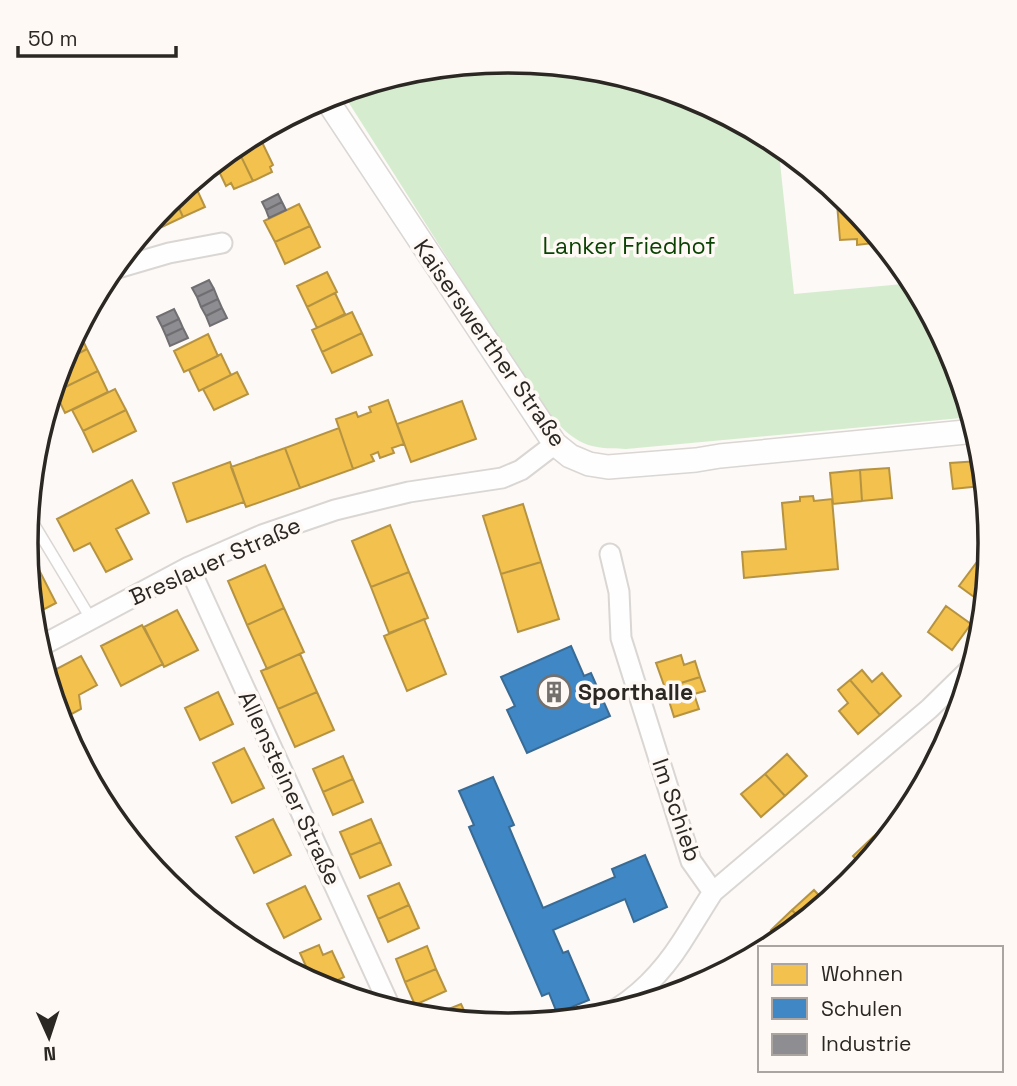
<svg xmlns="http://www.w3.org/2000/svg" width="1017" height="1086" font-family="'Space Grotesk',sans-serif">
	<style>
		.green { fill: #d5eccf }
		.homes { fill: #f2c14e; stroke: #b69341; stroke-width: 2 }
		.schools { fill: #3f88c5; stroke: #396b94; stroke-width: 2 }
		.industry { fill: #8d8d92; stroke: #706e71; stroke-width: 2 }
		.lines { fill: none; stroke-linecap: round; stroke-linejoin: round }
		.service-casing { stroke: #dad6d3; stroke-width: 13 }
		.minor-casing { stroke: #dad6d3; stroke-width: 23 }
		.tertiary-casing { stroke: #dad6d3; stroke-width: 26 }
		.service { stroke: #fffefe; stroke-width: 10 }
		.minor { stroke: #fffefe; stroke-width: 19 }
		.tertiary { stroke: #fffefe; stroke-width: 23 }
		.labels { text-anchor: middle; stroke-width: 7; stroke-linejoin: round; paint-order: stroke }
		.park-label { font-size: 23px; fill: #0a4203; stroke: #fef9f5 }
		.street-label { font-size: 23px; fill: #2b2723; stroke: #fef9f5 }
		.poi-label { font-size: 23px; font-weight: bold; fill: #2b2723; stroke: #fef9f5; text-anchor: start }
		.rim { fill: none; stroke: #2b2723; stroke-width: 3.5 }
	</style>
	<rect width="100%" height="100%" fill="#fcf9f7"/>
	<!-- green -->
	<path class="green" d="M 509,61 L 603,70 L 693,98 L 777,142 L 778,144 L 794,294 L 914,283 L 954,359 L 972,417 L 626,449 C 616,448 606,449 597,447 C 571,443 556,421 539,402 L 342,92 L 415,70 Z"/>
	<!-- homes -->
	<path class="homes" d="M 254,135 L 257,139 L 260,138 L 273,165 L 270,167 L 272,172 L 253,181 L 236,146 Z
		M 236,146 L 253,181 L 234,189 L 231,183 L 226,186 L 215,163 Z
		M 193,181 L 205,207 L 183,217 L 174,197 Z
		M 836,191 L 850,202 L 883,242 L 857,245 L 857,239 L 840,240 Z
		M 174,197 L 183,217 L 162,227 L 156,216 Z
		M 299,204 L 310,226 L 275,242 L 264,221 Z
		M 310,226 L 320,247 L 285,264 L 275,242 Z
		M 327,272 L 337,292 L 307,307 L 297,286 Z
		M 335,293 L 345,314 L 317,328 L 307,307 Z
		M 352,312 L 362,333 L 322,352 L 312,330 Z
		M 78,330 L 87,349 L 62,362 L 63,358 Z
		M 362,333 L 372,355 L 332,373 L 322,352 Z
		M 208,334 L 218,356 L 184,372 L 174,351 Z
		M 87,349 L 98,371 L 55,392 L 54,390 L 62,362 Z
		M 221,354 L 231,375 L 199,391 L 189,370 Z
		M 98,371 L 108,392 L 65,413 L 55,392 Z
		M 237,372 L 248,394 L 214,410 L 203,389 Z
		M 115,389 L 126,410 L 83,431 L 72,410 Z
		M 388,400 L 404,444 L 392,448 L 394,453 L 380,458 L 378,452 L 371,455 L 374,461 L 353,469 L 336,419 L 356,412 L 358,417 L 371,412 L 369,407 Z
		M 462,401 L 476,439 L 411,462 L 397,424 Z
		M 126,410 L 136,431 L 93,452 L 83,431 Z
		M 339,428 L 353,469 L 300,488 L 285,448 Z
		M 285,448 L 300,488 L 246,507 L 231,467 Z
		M 983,460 L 985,486 L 981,486 L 979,461 Z
		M 979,461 L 981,486 L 953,489 L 950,463 Z
		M 230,462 L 244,502 L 187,522 L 173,483 Z
		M 889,468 L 892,498 L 862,501 L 860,470 Z
		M 860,470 L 862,501 L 833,504 L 830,473 Z
		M 132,480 L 149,513 L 116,529 L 132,559 L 106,572 L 90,543 L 74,551 L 57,519 Z
		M 813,496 L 814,501 L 832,499 L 838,569 L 744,578 L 742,552 L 786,549 L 782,503 L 800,501 L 800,497 Z
		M 523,504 L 541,562 L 501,574 L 483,516 Z
		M 390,525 L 409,572 L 371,587 L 352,541 Z
		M 541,562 L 559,619 L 518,632 L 501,574 Z
		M 977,562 L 988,570 L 985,605 L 959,586 Z
		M 36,564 L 56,603 L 33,615 L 29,567 Z
		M 265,565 L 284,608 L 247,625 L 228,581 Z
		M 409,572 L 428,618 L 389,633 L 371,587 Z
		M 946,606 L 971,624 L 952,650 L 928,632 Z
		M 284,608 L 304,652 L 267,669 L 247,625 Z
		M 177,610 L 198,650 L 164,667 L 144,627 Z
		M 424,619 L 446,674 L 407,691 L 384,636 Z
		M 142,625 L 163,664 L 121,686 L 101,646 Z
		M 300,654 L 317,692 L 278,709 L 261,671 Z
		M 681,655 L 684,665 L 695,661 L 700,677 L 665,688 L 656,663 Z
		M 81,656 L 97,685 L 79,695 L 81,709 L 68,716 L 49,681 L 47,674 Z
		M 862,670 L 872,682 L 882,673 L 901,696 L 880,715 L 850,680 Z
		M 700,677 L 705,691 L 694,694 L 699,709 L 674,717 L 665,688 Z
		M 850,680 L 880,715 L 858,734 L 839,711 L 848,703 L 838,690 Z
		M 218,692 L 233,724 L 200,740 L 185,708 Z
		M 317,692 L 334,730 L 295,747 L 278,709 Z
		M 244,748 L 264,788 L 232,803 L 213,763 Z
		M 787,754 L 807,776 L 785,796 L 765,774 Z
		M 343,756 L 353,779 L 323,792 L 313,769 Z
		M 765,774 L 785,796 L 761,817 L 741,794 Z
		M 353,779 L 363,802 L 333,815 L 323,792 Z
		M 908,804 L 911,808 L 909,811 L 881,846 L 873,837 Z
		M 273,819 L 291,855 L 254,873 L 236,837 Z
		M 371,819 L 381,842 L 350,855 L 340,832 Z
		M 873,837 L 881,846 L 863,867 L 853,856 Z
		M 381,842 L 391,865 L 360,878 L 350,855 Z
		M 399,883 L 409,905 L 378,919 L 368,896 Z
		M 305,886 L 321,919 L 284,938 L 267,904 Z
		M 814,890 L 826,903 L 803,922 L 792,910 Z
		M 409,905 L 419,928 L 388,942 L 378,919 Z
		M 792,910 L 803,922 L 780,941 L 771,930 Z
		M 319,945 L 323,955 L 332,951 L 344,977 L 322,988 L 314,984 L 300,953 Z
		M 427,946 L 436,969 L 405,982 L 396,959 Z
		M 436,969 L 446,991 L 415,1005 L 405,982 Z
		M 461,1004 L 469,1021 L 429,1017 Z"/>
	<!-- schools -->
	<path class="schools" d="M 571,646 L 584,676 L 591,673 L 610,716 L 527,753 L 507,710 L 515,706 L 501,677 Z
		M 493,777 L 514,825 L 509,827 L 543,908 L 615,877 L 612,869 L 645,855 L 667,907 L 634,922 L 625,899 L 553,930 L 563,953 L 568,951 L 589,1000 L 557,1013 L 549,993 L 542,996 L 469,827 L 474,825 L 459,791 Z"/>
	<!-- industry -->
	<path class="industry" d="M 278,194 L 282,202 L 266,210 L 262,202 Z
		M 282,202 L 286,210 L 269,218 L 266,210 Z
		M 209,280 L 214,289 L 197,297 L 192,288 Z
		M 214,289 L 218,299 L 201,307 L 197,297 Z
		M 218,299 L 222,308 L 206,316 L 201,307 Z
		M 222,308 L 227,318 L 210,326 L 206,316 Z
		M 174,309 L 179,319 L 162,327 L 157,317 Z
		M 179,319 L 183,328 L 166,336 L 162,327 Z
		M 183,328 L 188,338 L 170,346 L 166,336 Z"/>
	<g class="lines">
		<defs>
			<path id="service" d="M 29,516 L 91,619"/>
			<path id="minor" d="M 111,270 L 169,253 L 222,243
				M 610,554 L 619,592 L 621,638 L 691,861 L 713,892 L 929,709 L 972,667
				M 189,567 L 391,1009
				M 39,647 L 189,567 L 262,535 L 335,510 L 409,492 L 502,478 L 521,470 L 555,444
				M 607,1014 C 637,999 663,971 681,943 C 692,926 702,909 713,892"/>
			<path id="tertiary" d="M 325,97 L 555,444 L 570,456 L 589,464 L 608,467 L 696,460 L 720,456 L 976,431"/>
		</defs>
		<!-- service casing -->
		<use href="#service" class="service-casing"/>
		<!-- minor casing -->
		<use href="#minor" class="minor-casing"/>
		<!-- tertiary casing -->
		<use href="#tertiary" class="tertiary-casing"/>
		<!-- service -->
		<use href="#service" class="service"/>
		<!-- minor -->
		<use href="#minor" class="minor"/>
		<!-- tertiary -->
		<use href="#tertiary" class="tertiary"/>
	</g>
	<!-- icons -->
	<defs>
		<symbol id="building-ring" viewBox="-11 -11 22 22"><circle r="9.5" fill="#fef9f5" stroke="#74706d" stroke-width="1.5"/><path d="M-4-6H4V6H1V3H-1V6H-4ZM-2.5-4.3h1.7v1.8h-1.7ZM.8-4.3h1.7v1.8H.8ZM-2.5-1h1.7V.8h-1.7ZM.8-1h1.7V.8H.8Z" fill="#74706d"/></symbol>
	</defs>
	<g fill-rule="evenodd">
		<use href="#building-ring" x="535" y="673" width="38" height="38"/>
	</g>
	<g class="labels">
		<!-- park labels -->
		<g class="park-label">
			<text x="629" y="254">Lanker Friedhof</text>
		</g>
		<!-- street labels -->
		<g class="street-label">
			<text transform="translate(490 343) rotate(55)" y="8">Kaiserswerther Straße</text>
			<text transform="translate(215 561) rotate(-24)" y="8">Breslauer Straße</text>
			<text transform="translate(290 788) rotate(65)" y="8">Allensteiner Straße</text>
			<text transform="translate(677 810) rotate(71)" y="8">Im Schieb</text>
		</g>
		<!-- poi labels -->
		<g class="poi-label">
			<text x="578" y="700">Sporthalle</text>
		</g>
	</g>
	<!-- crop -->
	<path d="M0 0H1017V1086H0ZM38 543a470 470 0 1 1 940 0a470 470 0 1 1-940 0Z" fill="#fef9f5" fill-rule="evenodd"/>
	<path class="rim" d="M38 543a470 470 0 1 1 940 0a470 470 0 1 1-940 0Z"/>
	<!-- legend -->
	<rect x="758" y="946" width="245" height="126" fill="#fef9f5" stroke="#aaa5a1" stroke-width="2"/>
	<rect x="772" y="964" width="35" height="21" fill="#f2c14e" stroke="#aaa5a1" stroke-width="2"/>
	<text x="821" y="981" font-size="21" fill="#2b2723">Wohnen</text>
	<rect x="772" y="998" width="35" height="21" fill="#3f88c5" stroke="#aaa5a1" stroke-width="2"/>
	<text x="821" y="1016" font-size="21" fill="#2b2723">Schulen</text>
	<rect x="772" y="1034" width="35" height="21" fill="#8d8d92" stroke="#aaa5a1" stroke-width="2"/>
	<text x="821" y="1051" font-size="21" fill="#2b2723">Industrie</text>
	<!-- north arrow -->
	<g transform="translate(49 1037) rotate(177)" stroke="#fef9f5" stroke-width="5" paint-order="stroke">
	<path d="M0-5L12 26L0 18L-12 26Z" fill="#2b2723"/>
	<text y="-10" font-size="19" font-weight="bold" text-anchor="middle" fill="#2b2723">N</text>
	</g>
	<!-- scale -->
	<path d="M18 46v10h158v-10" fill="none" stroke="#2b2723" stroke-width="3.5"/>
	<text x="28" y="46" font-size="21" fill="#2b2723" stroke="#fef9f5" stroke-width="5" paint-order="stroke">50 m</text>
</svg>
